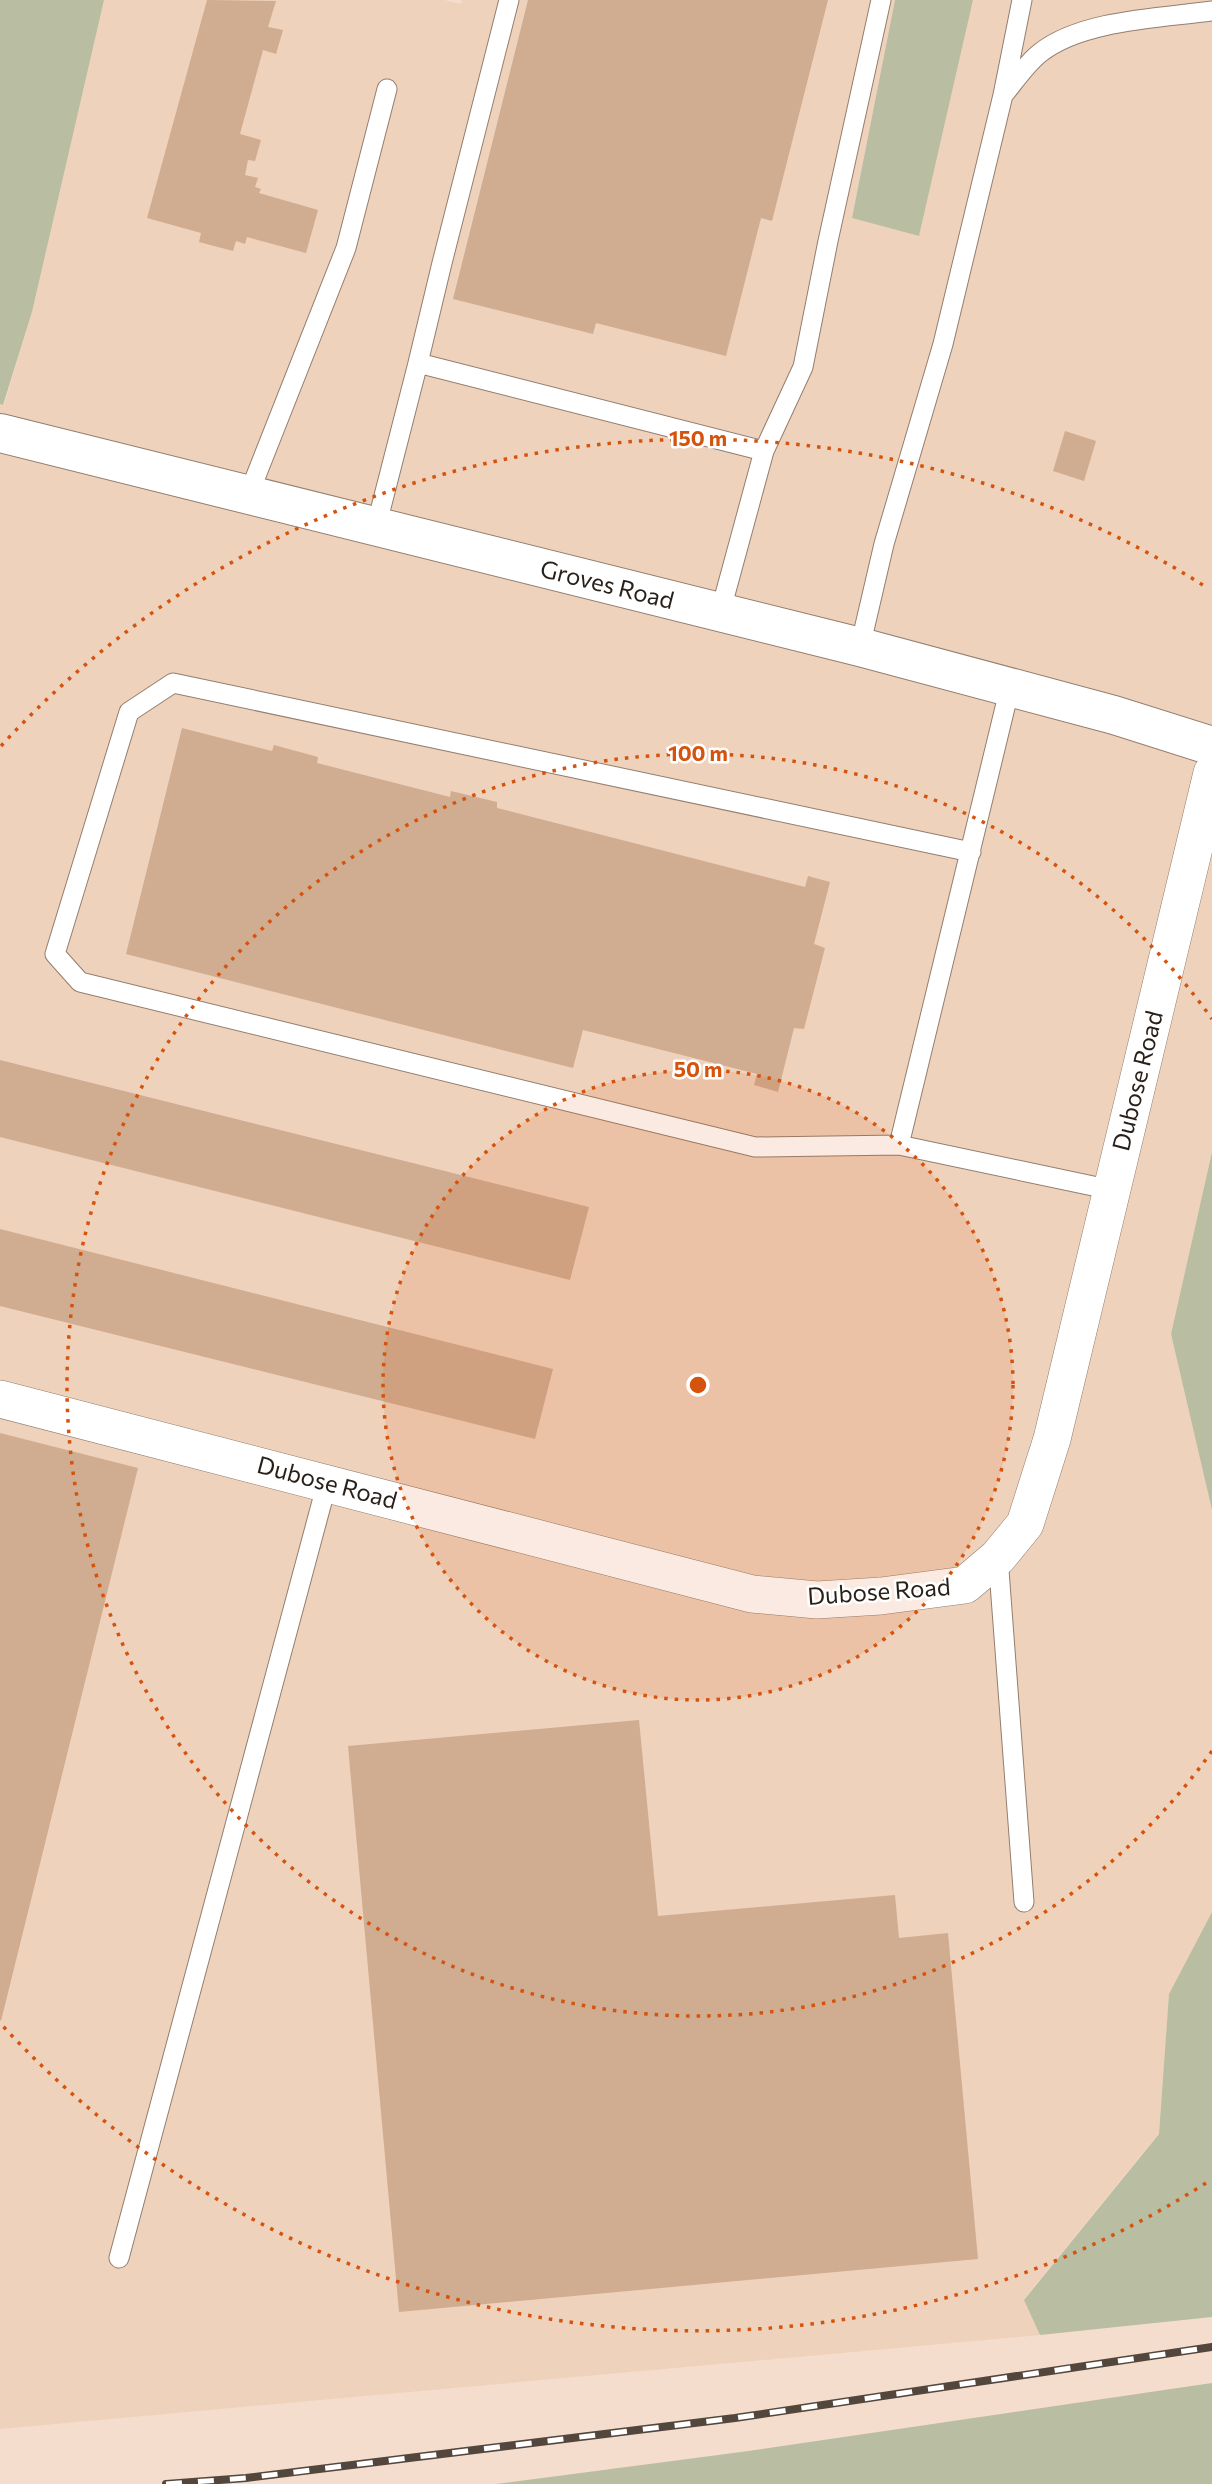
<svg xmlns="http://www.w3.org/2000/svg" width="1212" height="2484" font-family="Commissioner,sans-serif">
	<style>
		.built { fill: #efd2bb }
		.green { fill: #b9bda1 }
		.building { fill: #d0ac91 }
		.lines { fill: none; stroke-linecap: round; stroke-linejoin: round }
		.service-casing { stroke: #937e6f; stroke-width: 21 }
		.minor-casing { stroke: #937e6f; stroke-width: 38 }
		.tertiary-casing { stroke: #937e6f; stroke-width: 40 }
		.service { stroke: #fff; stroke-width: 19 }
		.minor { stroke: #fff; stroke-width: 37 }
		.tertiary { stroke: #fff; stroke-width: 38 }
		.rail-casing { stroke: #52463d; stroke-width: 8 }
		.rail { stroke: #fff; stroke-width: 5; stroke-dasharray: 16; stroke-linecap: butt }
		.ring { fill: none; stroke: #d5530d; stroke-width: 3.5; stroke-dasharray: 3.5 7 }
		.labels { text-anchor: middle; stroke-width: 5; stroke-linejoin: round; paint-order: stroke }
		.street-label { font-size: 24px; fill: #281f19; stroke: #fff }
		.centre { fill: #d5530d; stroke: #fff; stroke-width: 3.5 }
		.ring-label { font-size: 21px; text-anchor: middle; font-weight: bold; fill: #d5530d; stroke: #fff; stroke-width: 5; stroke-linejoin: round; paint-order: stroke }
	</style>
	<rect width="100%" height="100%" fill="#f4ddcc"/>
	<!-- built -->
	<path class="built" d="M 104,0 L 444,0 L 461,4 L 462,0 L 895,0 L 852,218 L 919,236 L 973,0 L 1212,0 L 1212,1152 L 1171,1334 L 1212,1510 L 1212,1912 L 1169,1994 L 1159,2133 L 1024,2299 L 1040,2335 L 0,2429 L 0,404 L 4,405 L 32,312 Z"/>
	<!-- green -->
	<path class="green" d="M 0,0 L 104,0 L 32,312 L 3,405 L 0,404 Z
		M 895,0 L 973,0 L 919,236 L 852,218 Z
		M 1212,1152 L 1212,1510 L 1171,1334 Z
		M 1212,1912 L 1212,2317 L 1040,2335 L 1024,2300 L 1159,2134 L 1169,1994 Z
		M 1212,2383 L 1212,2484 L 496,2484 L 741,2452 Z"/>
	<!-- building -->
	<path class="building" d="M 207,0 L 276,1 L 268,27 L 283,30 L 276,54 L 263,50 L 240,134 L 261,140 L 255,161 L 248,160 L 245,175 L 258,178 L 255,187 L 261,189 L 259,193 L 318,210 L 306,253 L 247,237 L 245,244 L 236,241 L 233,251 L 199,242 L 201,233 L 147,218 Z
		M 528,0 L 828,0 L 772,221 L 761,218 L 726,356 L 596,323 L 593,334 L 453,299 Z
		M 1065,431 L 1096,441 L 1084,481 L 1053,471 Z
		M 182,728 L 272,751 L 274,745 L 318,757 L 317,763 L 450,797 L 451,791 L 497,802 L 497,808 L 805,887 L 808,876 L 830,882 L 814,944 L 825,948 L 804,1029 L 794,1028 L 778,1092 L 754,1085 L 757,1074 L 583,1030 L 573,1068 L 126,954 Z
		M 0,1060 L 589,1207 L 570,1280 L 0,1137 Z
		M 0,1229 L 553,1369 L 535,1439 L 0,1306 Z
		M 0,1433 L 138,1468 L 1,2021 L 0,2020 Z
		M 639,1720 L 658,1916 L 895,1895 L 899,1938 L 948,1933 L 978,2259 L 399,2312 L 348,1746 Z"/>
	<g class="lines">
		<defs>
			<path id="service" d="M 1004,94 C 1015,81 1026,64 1040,53 C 1081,20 1160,18 1212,11
				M 418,363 L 442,263 L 509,0
				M 764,451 L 803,367 L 828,241 L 881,0
				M 248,496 L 346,248 L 387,89
				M 376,527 L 418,363 L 764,451 L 720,613
				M 860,647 L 884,544 L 943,344 L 1003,95 L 1022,0
				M 1010,687 L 899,1145 L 1112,1190
				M 899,1145 L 755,1147 L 80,982 L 55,954 L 129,712 L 173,683 L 971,852
				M 998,1557 L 1024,1902
				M 119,2258 L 327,1483"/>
			<path id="minor" d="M 0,1399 L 752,1594 L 817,1600 L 881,1596 L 965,1585 L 998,1557 L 1025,1524 L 1052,1439 L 1212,773"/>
			<path id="tertiary" d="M 0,433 L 860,647 L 1114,715 L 1212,746"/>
		</defs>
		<!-- service casing -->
		<use href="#service" class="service-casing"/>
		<!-- minor casing -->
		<use href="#minor" class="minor-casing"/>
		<!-- tertiary casing -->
		<use href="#tertiary" class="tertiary-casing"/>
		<!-- service -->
		<use href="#service" class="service"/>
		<!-- minor -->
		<use href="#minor" class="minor"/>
		<!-- tertiary -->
		<use href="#tertiary" class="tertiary"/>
		<defs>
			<path id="rail" d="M 166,2484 L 246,2478 L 735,2418 L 1212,2347"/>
		</defs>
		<!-- rail casing -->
		<use href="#rail" class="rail-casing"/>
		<!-- rail -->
		<use href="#rail" class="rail"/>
	</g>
	<!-- distance rings -->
	<circle cx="698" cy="1385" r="315" fill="#d5530d" fill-opacity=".12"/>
	<g class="ring">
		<circle cx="698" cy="1385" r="315"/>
		<path d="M1212 1751A631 631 0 1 1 1212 1019"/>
		<path d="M1206 2183A946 946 0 0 1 1 2024M1 746A946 946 0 0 1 1206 587"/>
	</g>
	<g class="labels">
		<!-- street labels -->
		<g class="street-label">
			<text transform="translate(607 585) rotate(14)" y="8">Groves Road</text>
			<text transform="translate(1138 1081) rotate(-76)" y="8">Dubose Road</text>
			<text transform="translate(327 1483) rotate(15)" y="8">Dubose Road</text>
			<text transform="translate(879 1592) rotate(-4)" y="8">Dubose Road</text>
		</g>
	</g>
	<circle cx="698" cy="1385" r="10" class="centre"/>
	<g class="ring-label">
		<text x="698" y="446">150 m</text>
		<text x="698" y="761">100 m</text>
		<text x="698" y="1077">50 m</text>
	</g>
</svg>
